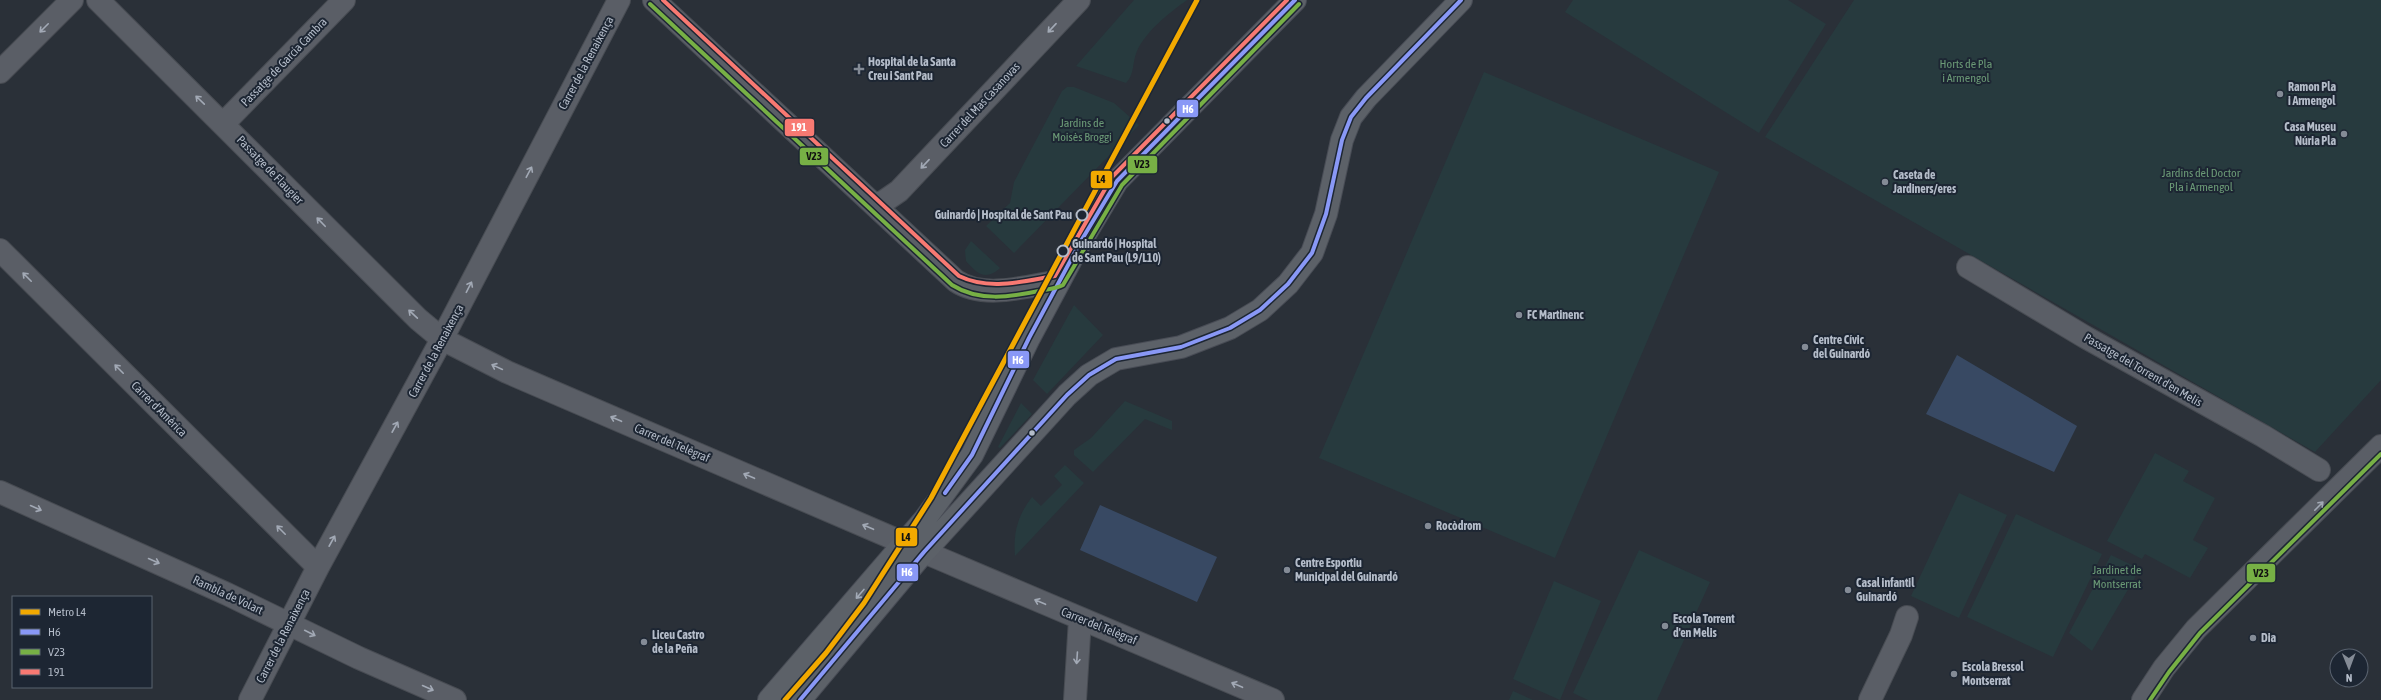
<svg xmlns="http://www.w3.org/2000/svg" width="2381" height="700" font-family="'Asap Condensed',sans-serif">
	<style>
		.green { fill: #273a3e }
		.water { fill: #384963 }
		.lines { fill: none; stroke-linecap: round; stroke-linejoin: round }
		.minor-casing { stroke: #484c53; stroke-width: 24 }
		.major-casing { stroke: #484c55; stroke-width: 24 }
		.minor { stroke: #5a5e66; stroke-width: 22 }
		.major { stroke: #5c6168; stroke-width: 22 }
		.bus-1-casing { stroke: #1d2633; stroke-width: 7 }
		.bus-2-casing { stroke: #1d2633; stroke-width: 7 }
		.bus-3-casing { stroke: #1d2633; stroke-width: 7 }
		.bus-1 { stroke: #8998f6; stroke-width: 4 }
		.bus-2 { stroke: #77b045; stroke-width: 4 }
		.bus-3 { stroke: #f87972; stroke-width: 4 }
		.metro-1-casing { stroke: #1d2633; stroke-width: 8 }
		.metro-1 { stroke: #f2a900; stroke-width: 5 }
		.oneway { stroke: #a2a9b5 }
		.oneway2 { stroke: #a2aab6 }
		.poi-dot { fill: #848b96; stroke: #1d2633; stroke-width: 1.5 }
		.bus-dot { fill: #b4bcc9; stroke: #1d2633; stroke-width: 1.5 }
		.stop-dot { fill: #1d2633; stroke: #b4bcc9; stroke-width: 2 }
		.labels { text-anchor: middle; stroke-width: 4; stroke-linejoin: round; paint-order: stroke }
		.street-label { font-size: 12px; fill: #b4bcc9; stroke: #1d2633 }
		.poi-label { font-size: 12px; font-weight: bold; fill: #b4bcc9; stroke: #1d2633; text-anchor: start }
		.park-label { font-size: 12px; fill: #6b9a76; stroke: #1d2633 }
		.stop-label { font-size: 12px; font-weight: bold; fill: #b4bcc9; stroke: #1d2633; text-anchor: end }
		.line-badge { stroke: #1d2633; stroke-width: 1.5 }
		.badge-label { font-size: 11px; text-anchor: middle; font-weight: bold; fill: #fff }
		.pale-badge-label { font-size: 11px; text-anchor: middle; font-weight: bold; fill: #111 }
	</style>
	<rect width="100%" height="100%" fill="#2a3038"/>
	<!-- green -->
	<path class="green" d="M 1134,0 L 1187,0 C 1168,14 1147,30 1137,51 C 1132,62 1135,74 1126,83 L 1076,66 Z
		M 1573,0 L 1788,0 L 1826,24 L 1759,133 L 1565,12 Z
		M 1854,0 L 2381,0 L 2381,380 L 2315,452 L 1765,137 Z
		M 1484,72 L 1719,172 L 1555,558 L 1319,458 Z
		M 1067,87 L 1074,87 L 1114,103 L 1139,125 L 1014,253 L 986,226 L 1010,203 L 1014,182 L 1062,91 Z
		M 971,241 L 1000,268 C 986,281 977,274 966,261 L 965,250 Z
		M 1074,305 L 1103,335 L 1047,394 L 1033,380 Z
		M 1125,401 L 1172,421 L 1172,430 L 1145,419 L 1093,472 L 1074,455 L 1074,450 L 1091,438 Z
		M 1021,403 L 1032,414 L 1000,448 L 998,447 Z
		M 2155,453 L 2189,471 L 2183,481 L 2215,498 L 2193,540 L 2208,548 L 2190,578 L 2145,554 L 2142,559 L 2107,541 Z
		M 1065,465 L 1084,483 L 1015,556 C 1013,532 1018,515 1032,497 L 1041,506 L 1062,485 L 1054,476 Z
		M 1959,493 L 2007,515 L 1959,618 L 1911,596 Z
		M 2016,514 L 2102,554 L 2053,657 L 1967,617 Z
		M 1639,550 L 1710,582 L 1657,700 L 1588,700 L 1573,693 Z
		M 2111,555 L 2140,569 L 2092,651 L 2069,633 Z
		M 1554,581 L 1601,601 L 1560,700 L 1513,679 Z
		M 1513,691 L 1533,700 L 1509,700 Z"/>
	<!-- water -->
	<path class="water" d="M 1957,355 L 2077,426 L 2054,472 L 1926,414 Z
		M 1100,505 L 1217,557 L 1197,602 L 1080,550 Z"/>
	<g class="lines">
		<defs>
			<path id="minor" d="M 98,0 L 418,319 L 442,339 L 507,372 L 904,543
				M 654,0 L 956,281 C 984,300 1028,286 1059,281
				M 0,72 L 72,0
				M 224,123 L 344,0
				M 875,204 L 883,202 L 899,191 L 1079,0
				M 0,250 L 318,567
				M 1968,267 L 2085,337 L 2263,436 L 2319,470
				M 0,492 L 227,594 L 359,658 L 455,700
				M 924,552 L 1273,700
				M 250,700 L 318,567 L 442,339 L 619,0
				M 1075,700 L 1080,619
				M 1870,700 L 1901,635 L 1907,617
				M 2143,700 L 2164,668 L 2196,629 L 2381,446"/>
			<path id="major" d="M 769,700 L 925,519 L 972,455 L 1029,338 L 1081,241 L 1117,181 L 1295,0
				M 800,700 L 924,552 L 1067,395 L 1089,375 L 1116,359 L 1181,347 L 1230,328 L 1260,310 L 1288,284 L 1312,253 L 1326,214 L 1342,140 L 1351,117 L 1366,98 L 1461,0"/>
		</defs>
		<!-- minor casing -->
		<use href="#minor" class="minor-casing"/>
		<!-- major casing -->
		<use href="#major" class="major-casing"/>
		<!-- minor -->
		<use href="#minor" class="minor"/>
		<!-- major -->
		<use href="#major" class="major"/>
		<defs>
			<path id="bus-1" d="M 945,493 L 972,455 L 1029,338 L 1081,241 L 1117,181 L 1295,0
				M 800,700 L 924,552 L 1067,395 L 1089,375 L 1116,359 L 1181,347 L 1230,328 L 1260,310 L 1288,284 L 1312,253 L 1326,214 L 1342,140 L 1351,117 L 1366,98 L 1461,0"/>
			<path id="bus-2" d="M 650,4 L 952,285 C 979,302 1010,297 1039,291 C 1047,289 1056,289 1063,285 L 1122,185 L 1299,4
				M 2150,700 L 2169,672 L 2200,633 L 2381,454"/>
			<path id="bus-3" d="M 663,0 L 959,276 C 990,291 1023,281 1055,276 L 1112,177 L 1287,0"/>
		</defs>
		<!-- bus-1 casing -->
		<use href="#bus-1" class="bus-1-casing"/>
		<!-- bus-2 casing -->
		<use href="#bus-2" class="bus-2-casing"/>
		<!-- bus-3 casing -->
		<use href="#bus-3" class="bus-3-casing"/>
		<!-- bus-1 -->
		<use href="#bus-1" class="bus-1"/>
		<!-- bus-2 -->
		<use href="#bus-2" class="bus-2"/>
		<!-- bus-3 -->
		<use href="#bus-3" class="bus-3"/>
		<defs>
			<path id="metro-1" d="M 785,700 L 826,653 L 864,603 L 931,498 L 1197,0"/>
		</defs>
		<!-- metro-1 casing -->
		<use href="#metro-1" class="metro-1-casing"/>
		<!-- metro-1 -->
		<use href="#metro-1" class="metro-1"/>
	</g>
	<!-- one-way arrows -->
	<defs><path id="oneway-shaft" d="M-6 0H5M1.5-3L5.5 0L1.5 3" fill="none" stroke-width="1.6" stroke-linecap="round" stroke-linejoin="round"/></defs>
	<g class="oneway">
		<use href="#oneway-shaft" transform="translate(44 28) rotate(135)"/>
		<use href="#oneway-shaft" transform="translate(1052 28) rotate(133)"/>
		<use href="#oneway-shaft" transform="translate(200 100) rotate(-136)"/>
		<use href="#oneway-shaft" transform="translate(925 164) rotate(133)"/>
		<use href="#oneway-shaft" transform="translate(529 172) rotate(-62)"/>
		<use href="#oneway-shaft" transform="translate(321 222) rotate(-134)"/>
		<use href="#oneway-shaft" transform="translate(27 277) rotate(-135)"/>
		<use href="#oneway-shaft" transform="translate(469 287) rotate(-63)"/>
		<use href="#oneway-shaft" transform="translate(413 314) rotate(-137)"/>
		<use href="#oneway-shaft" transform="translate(497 367) rotate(-155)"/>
		<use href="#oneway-shaft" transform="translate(119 369) rotate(-135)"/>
		<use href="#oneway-shaft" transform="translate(616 419) rotate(-157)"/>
		<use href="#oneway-shaft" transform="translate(395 427) rotate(-61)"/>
		<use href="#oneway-shaft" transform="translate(749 476) rotate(-157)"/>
		<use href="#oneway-shaft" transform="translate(2319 506) rotate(-45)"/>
		<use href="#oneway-shaft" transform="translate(36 508) rotate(24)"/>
		<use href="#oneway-shaft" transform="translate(868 527) rotate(-157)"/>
		<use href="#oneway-shaft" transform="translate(281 530) rotate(-135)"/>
		<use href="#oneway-shaft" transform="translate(332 541) rotate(-61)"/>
		<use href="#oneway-shaft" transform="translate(154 561) rotate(24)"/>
		<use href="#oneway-shaft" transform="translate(1040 602) rotate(-157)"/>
		<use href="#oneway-shaft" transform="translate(310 633) rotate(27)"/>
		<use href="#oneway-shaft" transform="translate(1077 658) rotate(94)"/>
		<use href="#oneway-shaft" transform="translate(1237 685) rotate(-157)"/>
		<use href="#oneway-shaft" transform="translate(428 688) rotate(24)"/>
	</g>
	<use class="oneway2" href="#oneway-shaft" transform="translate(860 594) rotate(131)"/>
	<!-- markers -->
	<g class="poi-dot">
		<path d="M857 63h4v4h4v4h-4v4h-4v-4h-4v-4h4z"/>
		<circle cx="2280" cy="94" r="4"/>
		<circle cx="2344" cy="134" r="4"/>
		<circle cx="1885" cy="182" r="4"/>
		<circle cx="1519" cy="315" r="4"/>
		<circle cx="1805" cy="347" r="4"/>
		<circle cx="1428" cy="526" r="4"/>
		<circle cx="1287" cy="570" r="4"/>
		<circle cx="1848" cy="590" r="4"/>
		<circle cx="1665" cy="626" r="4"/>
		<circle cx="2253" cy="638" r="4"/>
		<circle cx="644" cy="642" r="4"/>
		<circle cx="1954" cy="674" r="4"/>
	</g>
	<g class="bus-dot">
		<circle cx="1167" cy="121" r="3.5"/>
		<circle cx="1032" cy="433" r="3.5"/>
	</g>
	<g class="stop-dot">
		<circle cx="1082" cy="215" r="5.5"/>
		<circle cx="1063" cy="251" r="5.5"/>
	</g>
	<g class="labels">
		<!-- street labels -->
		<g class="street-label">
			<text transform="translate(284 62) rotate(-46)" y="4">Passatge de Garcia Cambra</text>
			<text transform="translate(586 63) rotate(-62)" y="4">Carrer de la Renaixença</text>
			<text transform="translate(980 105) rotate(-47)" y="4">Carrer del Mas Casanovas</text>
			<text transform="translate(270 170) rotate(46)" y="4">Passatge de Flaugier</text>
			<text transform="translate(436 351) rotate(-62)" y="4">Carrer de la Renaixença</text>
			<text transform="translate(2143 370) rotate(30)" y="4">Passatge del Torrent d'en Melis</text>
			<text transform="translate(159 409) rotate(45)" y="4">Carrer d'Amèrica</text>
			<text transform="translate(672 443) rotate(23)" y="4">Carrer del Telègraf</text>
			<text transform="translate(228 595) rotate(25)" y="4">Rambla de Volart</text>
			<text transform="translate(1099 626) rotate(22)" y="4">Carrer del Telègraf</text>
			<text transform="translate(283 636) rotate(-63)" y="4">Carrer de la Renaixença</text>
		</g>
		<!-- poi labels -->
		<g class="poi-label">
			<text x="868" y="66">Hospital de la Santa<tspan x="868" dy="14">Creu i Sant Pau</tspan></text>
			<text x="2288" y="91">Ramon Pla<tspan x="2288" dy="14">i Armengol</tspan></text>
			<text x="2336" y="131" text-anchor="end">Casa Museu<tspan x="2336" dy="14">Núria Pla</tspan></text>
			<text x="1893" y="179">Caseta de<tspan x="1893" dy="14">Jardiners/eres</tspan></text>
			<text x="1527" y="319">FC Martinenc</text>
			<text x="1813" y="344">Centre Cívic<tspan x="1813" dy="14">del Guinardó</tspan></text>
			<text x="1436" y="530">Rocòdrom</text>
			<text x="1295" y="567">Centre Esportiu<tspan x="1295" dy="14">Municipal del Guinardó</tspan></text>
			<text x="1856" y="587">Casal infantil<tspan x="1856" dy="14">Guinardó</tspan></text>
			<text x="1673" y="623">Escola Torrent<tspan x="1673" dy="14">d'en Melis</tspan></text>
			<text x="652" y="639">Liceu Castro<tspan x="652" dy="14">de la Peña</tspan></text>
			<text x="2261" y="642">Dia</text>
			<text x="1962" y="671">Escola Bressol<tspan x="1962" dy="14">Montserrat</tspan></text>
		</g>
		<!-- park labels -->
		<g class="park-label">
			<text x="1966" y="68">Horts de Pla<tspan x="1966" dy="14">i Armengol</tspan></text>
			<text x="1082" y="127">Jardins de<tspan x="1082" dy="14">Moisès Broggi</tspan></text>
			<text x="2201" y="177">Jardins del Doctor<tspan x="2201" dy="14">Pla i Armengol</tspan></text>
			<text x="2117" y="574">Jardinet de<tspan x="2117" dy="14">Montserrat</tspan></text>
		</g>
		<!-- stop labels -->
		<g class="stop-label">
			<text x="1072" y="219">Guinardó | Hospital de Sant Pau</text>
			<text x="1072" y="248" text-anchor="start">Guinardó | Hospital<tspan x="1072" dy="14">de Sant Pau (L9/L10)</tspan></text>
		</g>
	</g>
	<g class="line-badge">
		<rect x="1176" y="99" width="23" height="19" rx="4" fill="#8998f6"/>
		<rect x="784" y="118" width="31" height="19" rx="4" fill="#f87972"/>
		<rect x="799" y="147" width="30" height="19" rx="4" fill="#77b045"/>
		<rect x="1127" y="155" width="31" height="19" rx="4" fill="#77b045"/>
		<rect x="1090" y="170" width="23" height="19" rx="4" fill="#f2a900"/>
		<rect x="1007" y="350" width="23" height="19" rx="4" fill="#8998f6"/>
		<rect x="895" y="527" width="23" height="20" rx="4" fill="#f2a900"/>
		<rect x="896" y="563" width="23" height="19" rx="4" fill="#8998f6"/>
		<rect x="2246" y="563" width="30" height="20" rx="4" fill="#77b045"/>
	</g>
	<g class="badge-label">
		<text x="1188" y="113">H6</text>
		<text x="799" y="131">191</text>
		<text x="1018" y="364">H6</text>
		<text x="907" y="576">H6</text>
	</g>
	<g class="pale-badge-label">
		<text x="814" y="160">V23</text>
		<text x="1142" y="168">V23</text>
		<text x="1101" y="183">L4</text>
		<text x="906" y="541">L4</text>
		<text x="2261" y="577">V23</text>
	</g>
	<!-- legend -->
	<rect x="12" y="596" width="140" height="92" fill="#1d2633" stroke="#59626f"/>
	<rect x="20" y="609" width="20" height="6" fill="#f2a900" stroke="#59626f"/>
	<text x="48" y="616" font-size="12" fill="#b4bcc9">Metro L4</text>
	<rect x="20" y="629" width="20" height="6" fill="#8998f6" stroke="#59626f"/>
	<text x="48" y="636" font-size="12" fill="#b4bcc9">H6</text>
	<rect x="20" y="649" width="20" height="6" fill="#77b045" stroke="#59626f"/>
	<text x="48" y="656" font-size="12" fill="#b4bcc9">V23</text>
	<rect x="20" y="669" width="20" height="6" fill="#f87972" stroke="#59626f"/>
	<text x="48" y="676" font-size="12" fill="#b4bcc9">191</text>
	<!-- north arrow -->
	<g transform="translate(2349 668) rotate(179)"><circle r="19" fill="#1d2633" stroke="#59626f"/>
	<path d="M0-3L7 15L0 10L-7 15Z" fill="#848b96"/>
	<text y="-6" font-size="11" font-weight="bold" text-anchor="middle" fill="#b4bcc9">N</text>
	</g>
</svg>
